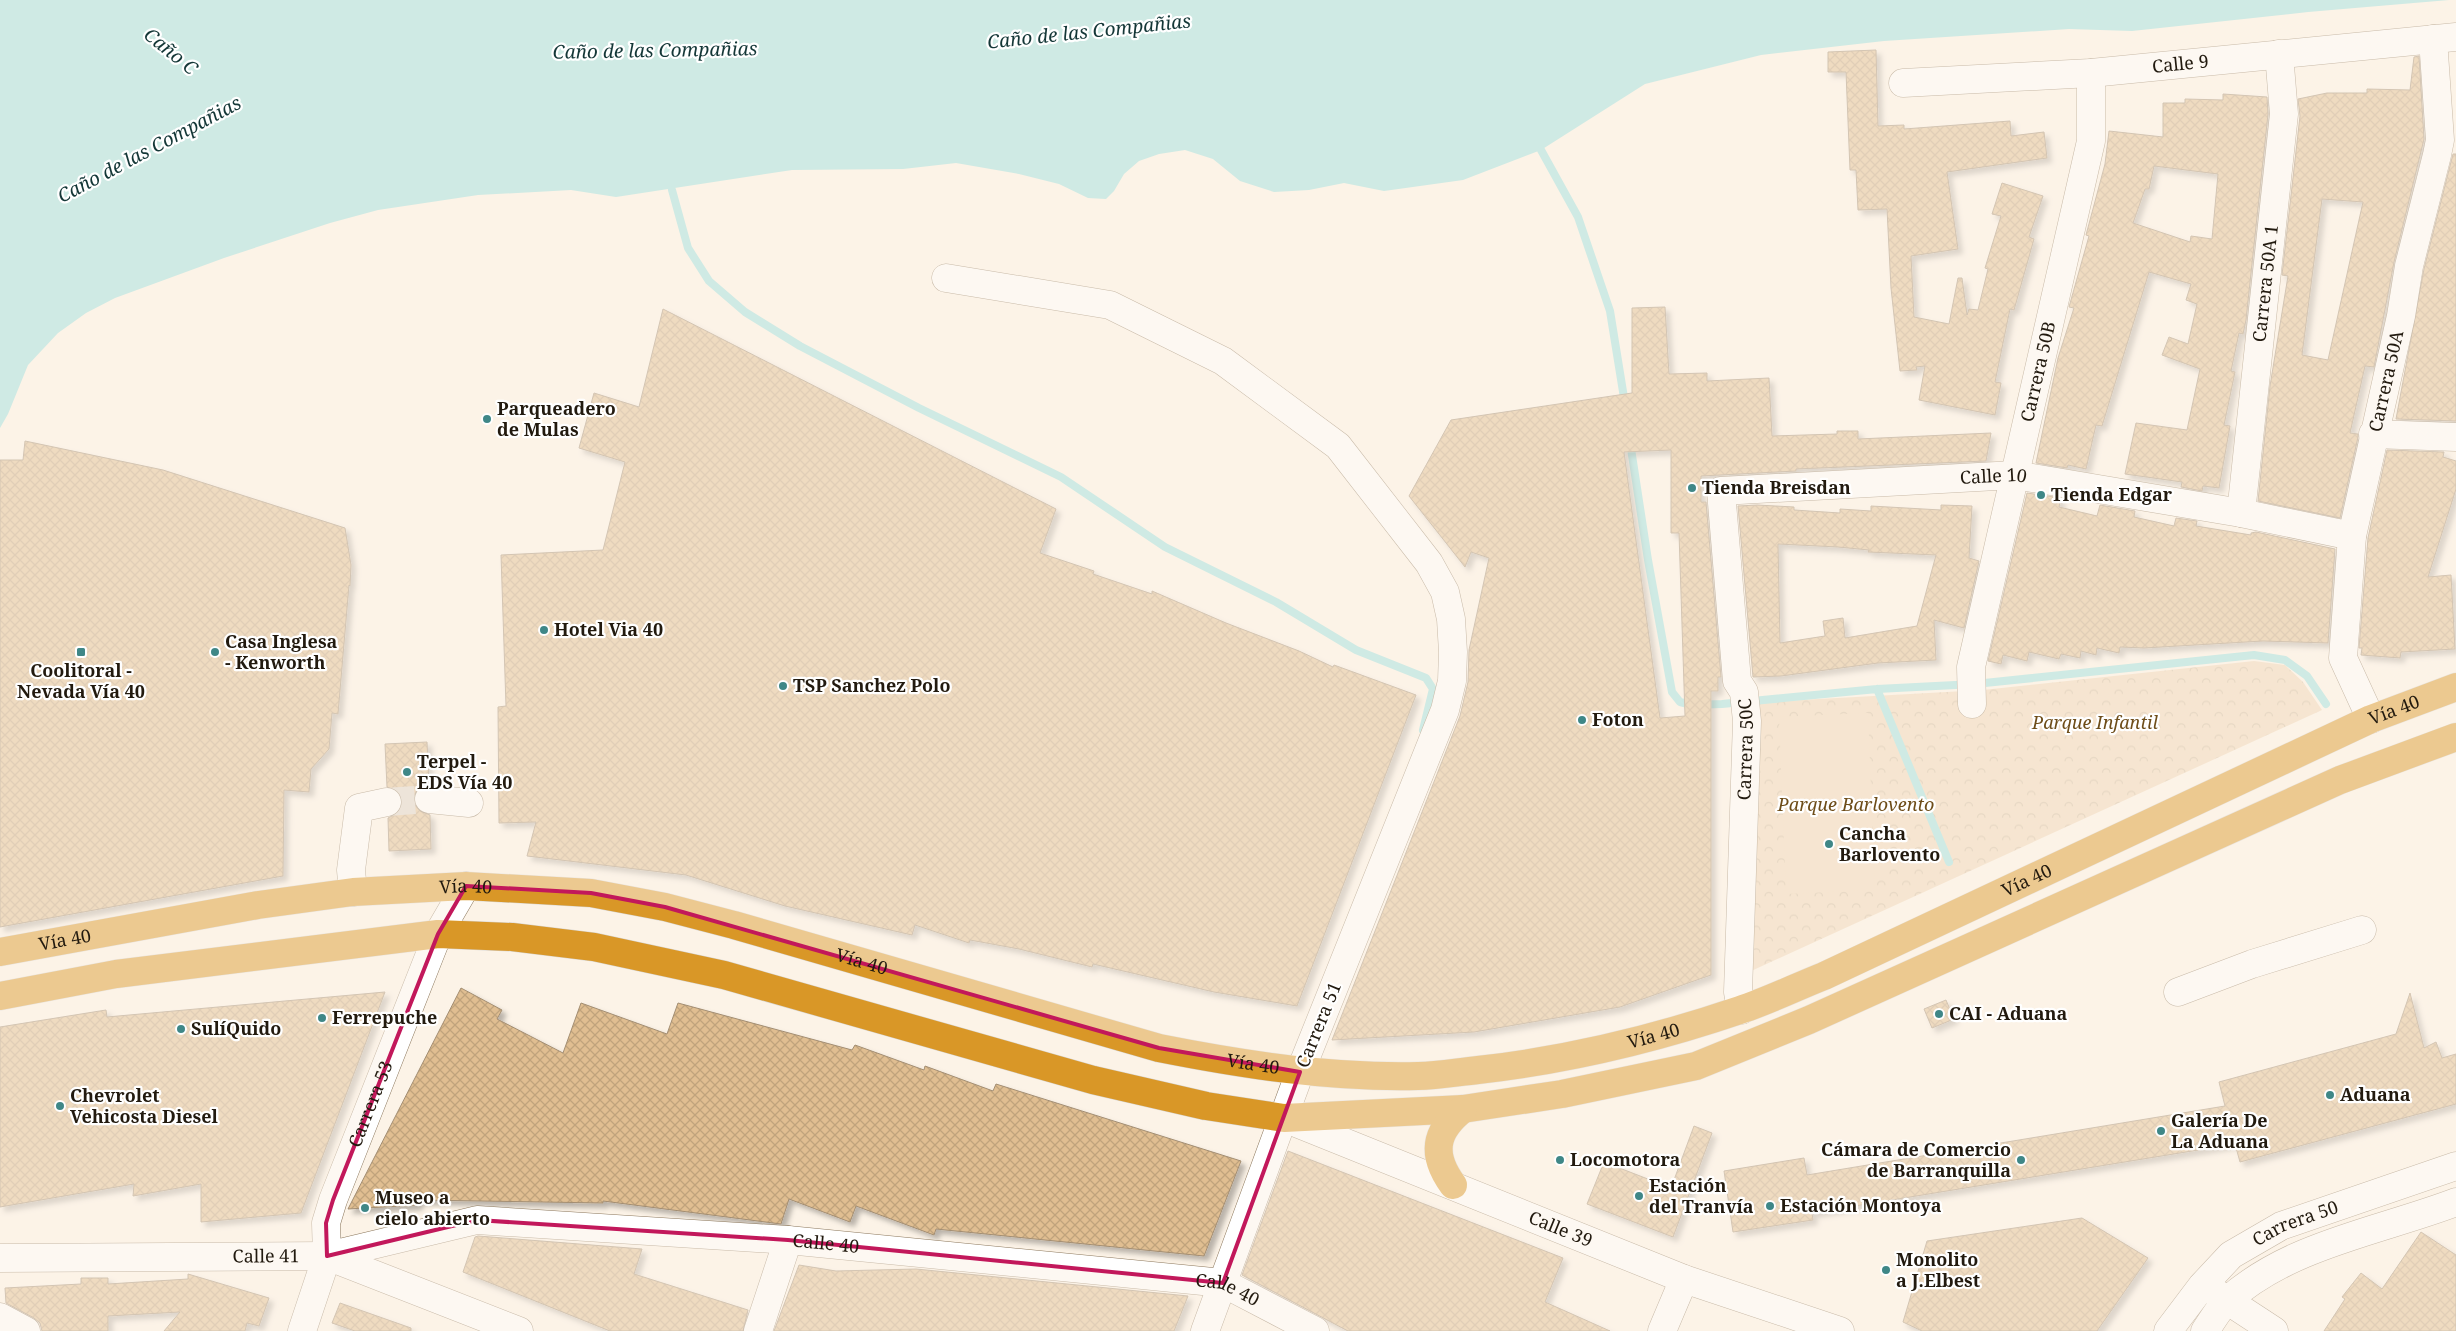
<svg xmlns="http://www.w3.org/2000/svg" width="2456" height="1331" font-family="'Noto Serif',serif">
	<style>
		.forest { fill: url(#forest-crowns) }
		.garden { fill: #f0d6b5 }
		.water { fill: #99e0df }
		.lines { fill: none; stroke-linecap: round; stroke-linejoin: round }
		.stream { stroke: #99e0df; stroke-width: 8 }
		.building { fill: url(#building-cross-hatch); stroke: #a38e73; fill-rule: evenodd; filter: url(#shadow) }
		.minor-tunnel { stroke: #dbd2c7; stroke-width: 28; stroke-dasharray: 28 14; stroke-linecap: butt }
		.minor-casing { stroke: #8c785d; stroke-width: 29 }
		.highway-casing { stroke: #d7d6d4; stroke-width: 29 }
		.minor { stroke: #fff; stroke-width: 28 }
		.highway { stroke: #d99727; stroke-width: 28 }
		.marked { fill: none; stroke: #c2185b; stroke-width: 4; stroke-linejoin: round }
		.poi-dot { fill: #3f8787; stroke: #fff; stroke-width: 2 }
		.labels { text-anchor: middle; stroke-width: 4.5; stroke-linejoin: round; paint-order: stroke }
		.street-label { font-size: 18px; fill: #221a0f; stroke: #fff }
		.poi-label { font-size: 18px; font-weight: bold; fill: #221a0f; stroke: #fff; text-anchor: start }
		.park-label { font-size: 18px; font-style: italic; fill: #6e4d19; stroke: #fff }
		.water-label { font-size: 19px; font-style: italic; fill: #143737; stroke: #fff }
	</style>
	<defs>
		<pattern id="forest-crowns" width="20" height="18" patternUnits="userSpaceOnUse" patternTransform="scale(1.25)"><rect width="20" height="18" fill="#f0d6b5"/><path d="M2 6a3 3 0 1 1 6 0M12 15a3 3 0 1 1 6 0" fill="none" stroke="#ceb79a"/></pattern>
		<pattern id="building-cross-hatch" width="8" height="8" patternUnits="userSpaceOnUse" patternTransform="scale(1.25)"><rect width="8" height="8" fill="#e0be91"/><path d="M0 0l8 8M0 8l8-8" fill="none" stroke="#c0a37c"/></pattern>
		<filter id="shadow"><feDropShadow dx="4.5" dy="4.5" stdDeviation="2.5" flood-color="#0004"/></filter>
	</defs>
	<rect width="100%" height="100%" fill="#fcf3e7"/>
	<!-- forest -->
	<path class="forest" d="M 2254,661 L 2285,665 L 2303,682 L 2322,710 L 1749,972 L 1748,703 L 1983,690 Z"/>
	<!-- garden -->
	<path class="garden" d="M 1868,713 L 1875,890 L 1786,894 L 1779,717 Z"/>
	<!-- water -->
	<path class="water" d="M 0,0 L 2449,0 L 2308,12 L 2132,31 L 2069,29 L 1884,41 L 1761,55 L 1645,84 L 1541,150 L 1463,180 L 1384,191 L 1344,183 L 1309,190 L 1274,192 L 1240,181 L 1213,159 L 1185,150 L 1159,154 L 1139,161 L 1124,174 L 1114,191 L 1106,199 L 1088,198 L 1059,184 L 1019,174 L 956,163 L 903,169 L 792,170 L 616,197 L 571,190 L 478,195 L 378,210 L 330,223 L 224,258 L 115,298 L 86,313 L 58,333 L 28,365 L 8,414 L 0,428 Z"/>
	<g class="lines">
		<!-- stream -->
		<path class="stream" d="M 1541,150 L 1578,217 L 1610,311 L 1625,404
			M 672,190 L 688,248 L 709,281 L 745,312 L 800,346 L 919,408 L 1061,477 L 1165,547 L 1276,602 L 1356,650 L 1426,678 L 1433,689 L 1423,730
			M 1630,442 L 1648,560 L 1672,692 L 1680,702 L 1692,705 L 1722,704 L 1877,689 L 1975,684 L 2254,655 L 2285,660 L 2307,676 L 2326,704
			M 1877,689 L 1949,862"/>
	</g>
	<!-- building -->
	<path class="building" d="M 1876,50 L 1878,126 L 1904,125 L 1904,129 L 2010,121 L 2011,136 L 2044,132 L 2047,158 L 1947,172 L 1958,249 L 1911,256 L 1914,317 L 1949,324 L 1958,278 L 1962,278 L 1967,315 L 1969,309 L 1978,310 L 1988,269 L 1985,268 L 2001,216 L 1992,214 L 2002,183 L 2043,196 L 2029,237 L 2034,239 L 2014,310 L 2010,309 L 1995,382 L 2001,383 L 1995,415 L 1919,400 L 1925,366 L 1916,367 L 1917,370 L 1900,371 L 1891,288 L 1887,209 L 1858,210 L 1856,170 L 1850,170 L 1846,72 L 1828,72 L 1828,52 Z
		M 2419,56 L 2424,139 L 2394,262 L 2374,367 L 2365,366 L 2350,433 L 2358,434 L 2358,437 L 2340,518 L 2258,501 L 2270,386 L 2288,276 L 2282,275 L 2300,116 L 2298,99 L 2327,93 L 2367,93 L 2367,89 L 2410,90 L 2414,57 ZM 2322,199 L 2363,202 L 2328,360 L 2302,355 Z
		M 2223,94 L 2267,97 L 2268,114 L 2246,320 L 2243,334 L 2239,333 L 2231,371 L 2235,372 L 2224,425 L 2230,426 L 2219,488 L 2203,486 L 2202,491 L 2181,487 L 2182,482 L 2125,474 L 2136,423 L 2187,430 L 2200,369 L 2162,355 L 2169,337 L 2188,344 L 2197,304 L 2186,300 L 2191,284 L 2149,272 L 2102,426 L 2096,425 L 2086,469 L 2068,465 L 2067,468 L 2036,463 L 2058,358 L 2074,308 L 2069,307 L 2089,236 L 2086,235 L 2105,164 L 2109,131 L 2163,137 L 2163,103 L 2185,103 L 2185,99 L 2223,100 ZM 2154,166 L 2218,174 L 2212,239 L 2191,236 L 2190,242 L 2133,223 L 2145,189 L 2149,189 Z
		M 2453,154 L 2456,154 L 2456,421 L 2396,419 L 2424,269 Z
		M 1665,307 L 1669,374 L 1707,373 L 1707,381 L 1769,378 L 1772,436 L 1837,434 L 1837,431 L 1858,431 L 1858,439 L 1991,433 L 1986,461 L 1796,469 L 1796,471 L 1701,476 L 1701,502 L 1706,502 L 1721,677 L 1718,677 L 1718,691 L 1711,691 L 1711,975 L 1620,1007 L 1474,1032 L 1332,1040 L 1460,716 L 1468,682 L 1469,650 L 1489,558 L 1471,552 L 1465,567 L 1409,496 L 1451,420 L 1632,393 L 1632,308 ZM 1671,450 L 1671,533 L 1679,533 L 1685,716 L 1660,718 L 1624,452 Z
		M 663,309 L 1056,509 L 1040,553 L 1094,571 L 1093,574 L 1152,594 L 1152,591 L 1226,623 L 1299,651 L 1333,667 L 1334,665 L 1416,695 L 1297,1006 L 1214,992 L 1093,964 L 1092,967 L 1019,949 L 970,940 L 969,943 L 915,925 L 912,935 L 785,906 L 686,875 L 527,856 L 536,822 L 499,823 L 498,707 L 506,706 L 501,555 L 603,550 L 625,462 L 579,448 L 594,393 L 639,407 Z
		M 25,441 L 163,470 L 345,528 L 351,565 L 350,586 L 349,585 L 338,714 L 332,713 L 329,749 L 311,769 L 309,792 L 284,790 L 283,876 L 0,927 L 0,460 L 23,460 Z
		M 2387,450 L 2444,452 L 2443,457 L 2456,461 L 2456,489 L 2428,577 L 2451,575 L 2455,649 L 2401,652 L 2400,658 L 2361,655 L 2362,648 L 2359,648 L 2368,538 Z
		M 2027,493 L 2061,498 L 2059,507 L 2097,516 L 2100,505 L 2135,511 L 2134,517 L 2174,526 L 2176,518 L 2197,521 L 2196,526 L 2251,535 L 2251,533 L 2256,532 L 2335,549 L 2328,643 L 2263,641 L 2144,648 L 2120,647 L 2119,653 L 2097,648 L 2096,655 L 2081,651 L 2080,658 L 2061,654 L 2059,659 L 2029,652 L 2027,661 L 2003,655 L 2001,664 L 1988,661 Z
		M 1757,505 L 1794,507 L 1794,510 L 1840,513 L 1840,509 L 1871,511 L 1871,506 L 1941,510 L 1941,505 L 1972,506 L 1969,558 L 1979,561 L 1964,628 L 1934,620 L 1936,660 L 1878,663 L 1781,676 L 1753,677 L 1738,506 ZM 1778,544 L 1838,547 L 1869,550 L 1868,552 L 1936,555 L 1917,626 L 1845,638 L 1843,618 L 1823,621 L 1825,636 L 1780,643 Z
		M 427,742 L 429,784 L 417,790 L 413,798 L 415,805 L 420,811 L 430,815 L 431,849 L 389,851 L 388,818 L 398,813 L 402,806 L 402,799 L 398,791 L 387,787 L 385,744 Z
		M 461,988 L 502,1010 L 497,1019 L 563,1053 L 581,1003 L 667,1034 L 678,1003 L 852,1050 L 855,1045 L 924,1070 L 925,1066 L 993,1091 L 996,1084 L 1241,1161 L 1204,1256 L 936,1229 L 934,1235 L 856,1206 L 850,1222 L 789,1199 L 781,1224 L 603,1201 L 603,1203 L 418,1200 L 418,1205 L 348,1209 Z
		M 385,992 L 301,1213 L 201,1222 L 201,1184 L 133,1196 L 134,1184 L 0,1207 L 0,1027 L 106,1010 L 107,1017 Z
		M 2410,993 L 2424,1048 L 2436,1042 L 2442,1058 L 2456,1054 L 2456,1104 L 2240,1162 L 2235,1144 L 1812,1213 L 1813,1220 L 1733,1232 L 1724,1171 L 1804,1158 L 1807,1175 L 2225,1106 L 2219,1082 L 2396,1034 Z
		M 1946,1000 L 1954,1019 L 1932,1028 L 1924,1009 Z
		M 1694,1126 L 1712,1133 L 1673,1237 L 1587,1204 L 1604,1162 L 1671,1188 Z
		M 1288,1151 L 1563,1258 L 1545,1302 L 1610,1331 L 1348,1331 L 1242,1275 Z
		M 2082,1218 L 2148,1258 L 2097,1331 L 1922,1331 L 1903,1322 L 1927,1241 Z
		M 2421,1232 L 2456,1255 L 2456,1331 L 2324,1331 L 2345,1299 L 2342,1297 L 2361,1273 L 2382,1289 Z
		M 478,1236 L 642,1249 L 634,1274 L 748,1310 L 743,1331 L 610,1331 L 463,1272 L 475,1237 Z
		M 799,1265 L 836,1271 L 916,1269 L 1188,1296 L 1174,1331 L 774,1331 Z
		M 188,1274 L 269,1298 L 259,1326 L 247,1323 L 245,1331 L 164,1331 L 180,1312 L 108,1316 L 108,1331 L 42,1331 L 40,1323 L 34,1318 L 6,1303 L 5,1288 L 81,1284 L 81,1278 L 108,1278 L 108,1284 L 188,1279 Z
		M 340,1303 L 411,1328 L 411,1331 L 355,1331 L 332,1323 Z"/>
	<g class="lines">
		<!-- minor-tunnel -->
		<path class="minor-tunnel" d="M 387,802 L 429,799"/>
		<defs>
			<g id="minor">
				<path id="s1" d="M 1903,83 L 2091,73 L 2456,37"/>
				<path d="M 946,278 L 1110,305 L 1223,361 L 1338,446 L 1429,563 L 1445,592 L 1451,619 L 1453,652 L 1452,681 L 1445,710 L 1300,1072 L 1205,1331"/>
				<path d="M 2373,434 L 2456,437"/>
				<path id="s2" d="M 2241,513 L 2284,114 L 2279,54"/>
				<path id="s3" d="M 1972,704 L 1971,667 L 2091,141 L 2091,73"/>
				<path id="s4" d="M 2371,719 L 2343,658 L 2352,536 L 2401,316 L 2409,266 L 2437,155 L 2440,140 L 2433,39"/>
				<path d="M 429,799 L 469,803"/>
				<path d="M 353,892 L 351,870 L 359,808 L 387,802"/>
				<path d="M 2178,992 L 2252,964 L 2362,930"/>
				<path id="s5" d="M 1741,1010 L 1738,992 L 1747,721 L 1744,692 L 1737,681 L 1721,491 L 2015,475 L 2241,513 L 2352,536"/>
				<path id="s6" d="M 1284,1118 L 1684,1279 L 1840,1331"/>
				<path id="s7" d="M 327,1256 L 477,1220 L 788,1240 L 1223,1283 L 1315,1331"/>
				<path id="s8" d="M 0,1258 L 327,1256 L 519,1331"/>
				<path d="M 2213,1291 L 2274,1331"/>
				<path d="M 0,1317 L 26,1331"/>
				<path id="s9" d="M 302,1331 L 327,1256 L 326,1223 L 333,1200 L 438,934 L 466,886"/>
				<path d="M 758,1331 L 788,1240"/>
				<path d="M 1662,1331 L 1684,1279"/>
				<path id="s10" d="M 2168,1331 L 2202,1286 L 2231,1255 L 2281,1226 L 2456,1166"/>
				<path d="M 2205,1331 C 2212,1321 2219,1308 2228,1300 C 2291,1244 2380,1231 2456,1202"/>
			</g>
			<g id="highway">
				<path id="s11" d="M 0,952 L 258,905 L 353,892 L 466,886 L 591,893 L 665,907 L 734,925 L 1159,1048 C 1245,1065 1331,1078 1418,1076 C 1438,1076 1458,1072 1478,1070 C 1567,1060 1655,1039 1740,1010 C 1768,1001 1796,987 1824,976 L 2371,719 L 2456,687"/>
				<path d="M 0,996 L 116,974 L 438,934 L 512,937 L 594,947 L 724,975 L 1093,1080 L 1206,1106 L 1284,1118 L 1463,1109 L 1562,1094 L 1696,1066 L 1809,1020 L 2340,780 L 2456,737"/>
				<path d="M 1453,1185 C 1431,1155 1434,1132 1463,1109"/>
			</g>
		</defs>
		<!-- minor casing -->
		<use href="#minor" class="minor-casing"/>
		<!-- highway casing -->
		<use href="#highway" class="highway-casing"/>
		<!-- minor -->
		<use href="#minor" class="minor"/>
		<!-- highway -->
		<use href="#highway" class="highway"/>
	</g>
	<!-- marked area -->
	<path d="M0 0H2456V1331H0ZM 466,886 L 591,893 L 665,907 L 1159,1048 L 1300,1072 L 1223,1283 L 788,1240 L 477,1220 L 327,1256 L 326,1223 L 333,1200 L 438,934 Z" fill="#fcf3e7" fill-opacity=".55" fill-rule="evenodd"/>
	<path class="marked" d="M 466,886 L 591,893 L 665,907 L 1159,1048 L 1300,1072 L 1223,1283 L 788,1240 L 477,1220 L 327,1256 L 326,1223 L 333,1200 L 438,934 Z"/>
	<!-- markers -->
	<g class="poi-dot">
		<circle cx="487" cy="419" r="5"/>
		<circle cx="1692" cy="488" r="5"/>
		<circle cx="2041" cy="495" r="5"/>
		<circle cx="544" cy="630" r="5"/>
		<rect x="76" y="647" width="10" height="10" rx="2.5"/>
		<circle cx="215" cy="652" r="5"/>
		<circle cx="783" cy="686" r="5"/>
		<circle cx="1582" cy="720" r="5"/>
		<circle cx="407" cy="772" r="5"/>
		<circle cx="1829" cy="844" r="5"/>
		<circle cx="1939" cy="1014" r="5"/>
		<circle cx="322" cy="1018" r="5"/>
		<circle cx="181" cy="1029" r="5"/>
		<circle cx="2330" cy="1095" r="5"/>
		<circle cx="60" cy="1106" r="5"/>
		<circle cx="2161" cy="1131" r="5"/>
		<circle cx="1560" cy="1160" r="5"/>
		<circle cx="2021" cy="1160" r="5"/>
		<circle cx="1639" cy="1196" r="5"/>
		<circle cx="1770" cy="1206" r="5"/>
		<circle cx="365" cy="1208" r="5"/>
		<circle cx="1886" cy="1270" r="5"/>
	</g>
	<g class="labels">
		<!-- street labels -->
		<g class="street-label">
			<text dy="6" stroke="none"><textPath href="#s1" startOffset="278">Calle 9</textPath></text>
			<text dy="6" stroke="none"><textPath href="#s2" startOffset="231">Carrera 50A 1</textPath></text>
			<text dy="6" stroke="none"><textPath href="#s3" startOffset="340">Carrera 50B</textPath></text>
			<text dy="6" stroke="none"><textPath href="#s4" startOffset="348">Carrera 50A</textPath></text>
			<text dy="6" stroke="none"><textPath href="#s5" startOffset="795">Calle 10</textPath></text>
			<text dy="6" stroke="none"><textPath href="#s11" startOffset="2496">Vía 40</textPath></text>
			<text dy="6" stroke="none"><textPath href="#s5" startOffset="261">Carrera 50C</textPath></text>
			<text dy="6" stroke="none"><textPath href="#s11" startOffset="2091">Vía 40</textPath></text>
			<text dy="6" stroke="none"><textPath href="#s11" startOffset="471">Vía 40</textPath></text>
			<text dy="6" stroke="none"><textPath href="#s11" startOffset="66">Vía 40</textPath></text>
			<text dy="6" stroke="none"><textPath href="#s11" startOffset="876">Vía 40</textPath></text>
			<text transform="translate(1319 1025) rotate(-68)" y="6">Carrera 51</text>
			<text dy="6" stroke="none"><textPath href="#s11" startOffset="1686">Vía 40</textPath></text>
			<text dy="6" stroke="none"><textPath href="#s11" startOffset="1281">Vía 40</textPath></text>
			<text dy="6" stroke="none"><textPath href="#s9" startOffset="239">Carrera 53</textPath></text>
			<text dy="6" stroke="none"><textPath href="#s10" startOffset="171">Carrera 50</textPath></text>
			<text dy="6" stroke="none"><textPath href="#s6" startOffset="298">Calle 39</textPath></text>
			<text dy="6" stroke="none"><textPath href="#s7" startOffset="504">Calle 40</textPath></text>
			<text dy="6" stroke="none"><textPath href="#s8" startOffset="266">Calle 41</textPath></text>
			<text dy="6" stroke="none"><textPath href="#s7" startOffset="909">Calle 40</textPath></text>
		</g>
		<!-- poi labels -->
		<g class="poi-label">
			<text x="497" y="415">Parqueadero<tspan x="497" dy="21">de Mulas</tspan></text>
			<text x="1702" y="494">Tienda Breisdan</text>
			<text x="2051" y="501">Tienda Edgar</text>
			<text x="554" y="636">Hotel Via 40</text>
			<text x="225" y="648">Casa Inglesa<tspan x="225" dy="21">- Kenworth</tspan></text>
			<text x="81" y="677" text-anchor="middle">Coolitoral -<tspan x="81" dy="21">Nevada Vía 40</tspan></text>
			<text x="793" y="692">TSP Sanchez Polo</text>
			<text x="1592" y="726">Foton</text>
			<text x="417" y="768">Terpel -<tspan x="417" dy="21">EDS Vía 40</tspan></text>
			<text x="1839" y="840">Cancha<tspan x="1839" dy="21">Barlovento</tspan></text>
			<text x="1949" y="1020">CAI - Aduana</text>
			<text x="332" y="1024">Ferrepuche</text>
			<text x="191" y="1035">SulíQuido</text>
			<text x="2340" y="1101">Aduana</text>
			<text x="70" y="1102">Chevrolet<tspan x="70" dy="21">Vehicosta Diesel</tspan></text>
			<text x="2171" y="1127">Galería De<tspan x="2171" dy="21">La Aduana</tspan></text>
			<text x="2011" y="1156" text-anchor="end">Cámara de Comercio<tspan x="2011" dy="21">de Barranquilla</tspan></text>
			<text x="1570" y="1166">Locomotora</text>
			<text x="1649" y="1192">Estación<tspan x="1649" dy="21">del Tranvía</tspan></text>
			<text x="375" y="1204">Museo a<tspan x="375" dy="21">cielo abierto</tspan></text>
			<text x="1780" y="1212">Estación Montoya</text>
			<text x="1896" y="1266">Monolito<tspan x="1896" dy="21">a J.Elbest</tspan></text>
		</g>
		<!-- park labels -->
		<g class="park-label">
			<text x="2095" y="729">Parque Infantil</text>
			<text x="1856" y="811">Parque Barlovento</text>
		</g>
		<!-- water labels -->
		<g class="water-label">
			<text transform="translate(1089 31) rotate(-6)" y="7">Caño de las Compañias</text>
			<text transform="translate(655 50) rotate(-1)" y="7">Caño de las Compañias</text>
			<text transform="translate(171 51) rotate(39)" y="7">Caño C</text>
			<text transform="translate(149 149) rotate(-28)" y="7">Caño de las Compañias</text>
		</g>
	</g>
</svg>
